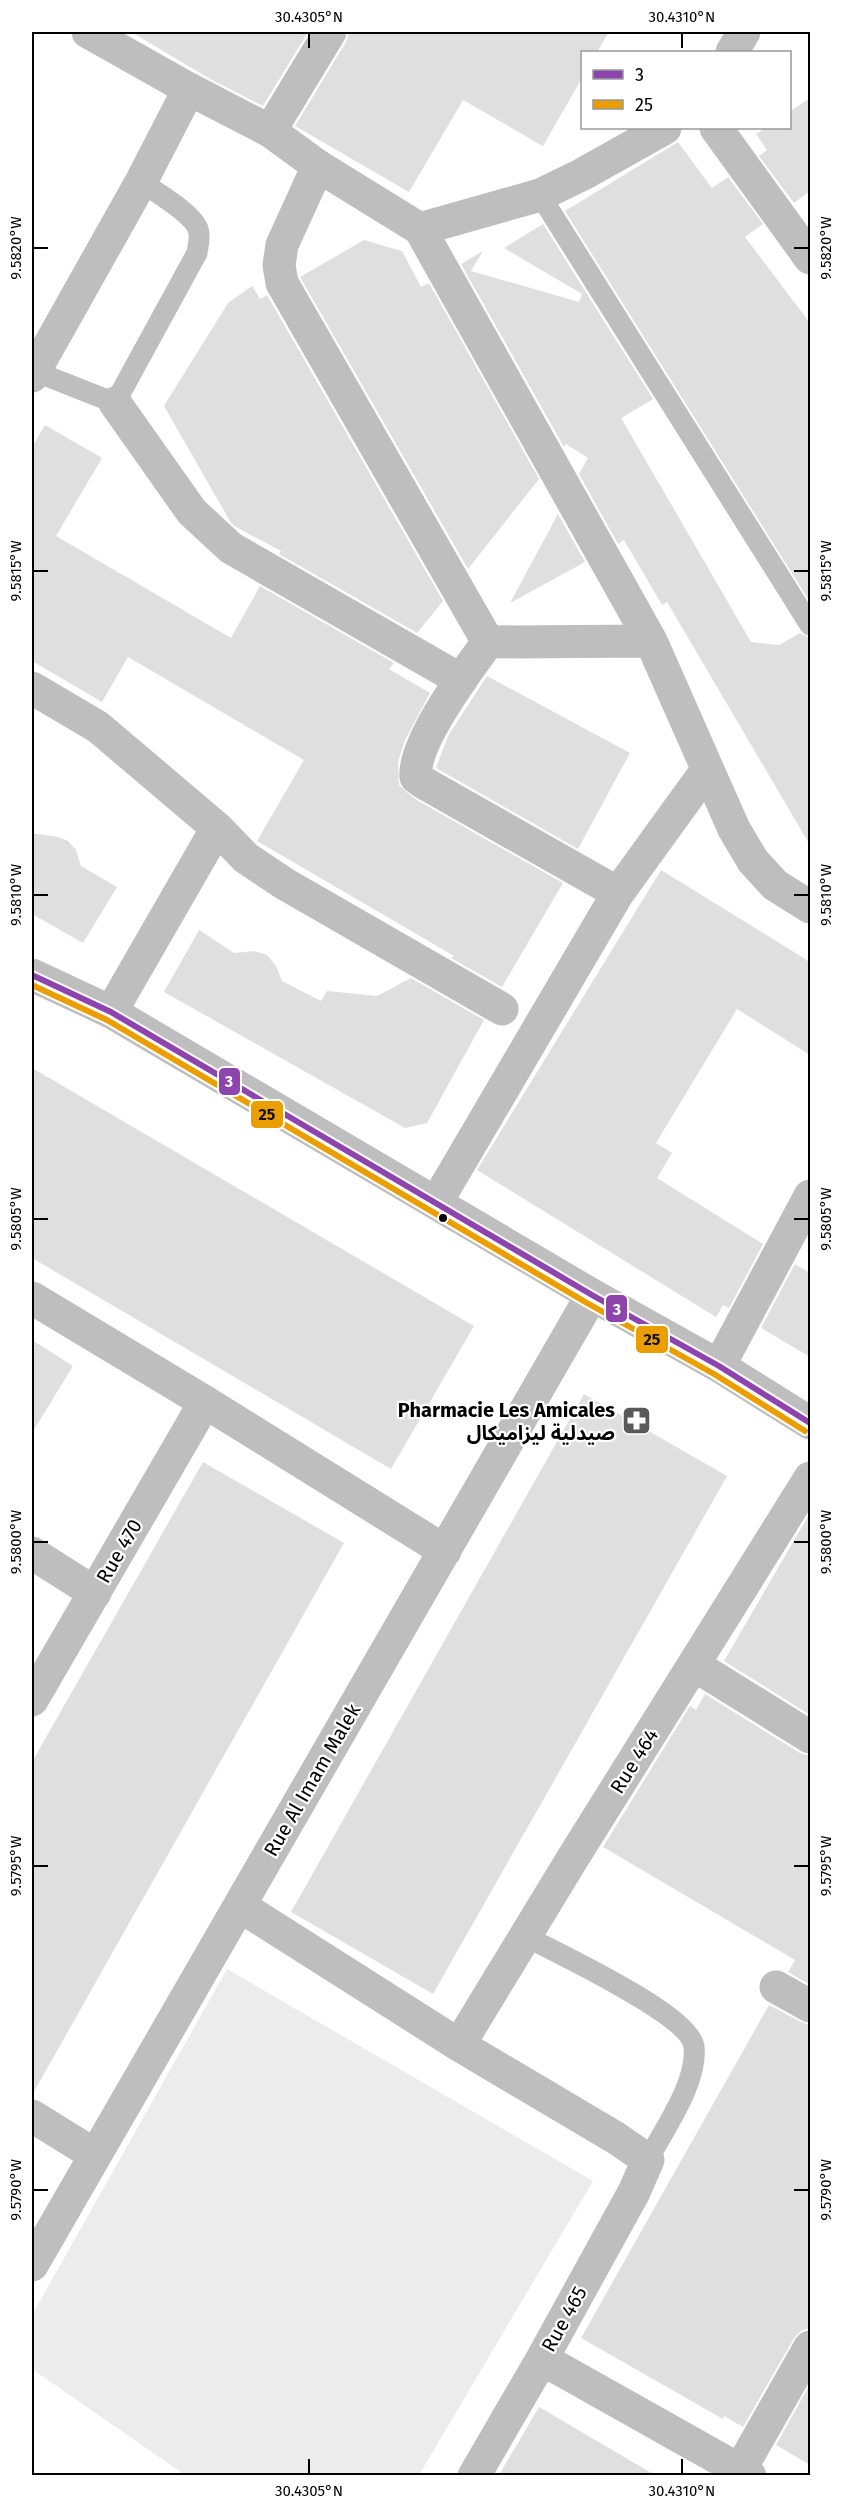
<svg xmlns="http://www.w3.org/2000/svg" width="842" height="2507" font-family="'Fira Sans','Noto Sans Arabic',sans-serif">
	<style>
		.green { fill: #ececec }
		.building { fill: #dfdfdf }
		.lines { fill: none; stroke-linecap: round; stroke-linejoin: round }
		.lane { stroke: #bebebe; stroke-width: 21 }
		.street { stroke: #bebebe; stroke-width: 33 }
		.bus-1-casing { stroke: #fff; stroke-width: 10 }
		.bus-2-casing { stroke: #fff; stroke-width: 10 }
		.bus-1 { stroke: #8e44ad; stroke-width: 6 }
		.bus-2 { stroke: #eb9e00; stroke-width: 6 }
		.ticks { fill: none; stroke: #000; stroke-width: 2 }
		.bus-dot { fill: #000; stroke: #fff; stroke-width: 2 }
		.labels { text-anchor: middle; stroke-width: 4.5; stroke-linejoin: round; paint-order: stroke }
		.poi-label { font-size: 20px; font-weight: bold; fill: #000; stroke: #fff; text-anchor: end }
		.street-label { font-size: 20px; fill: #000; stroke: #fff }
		.line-badge { stroke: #fff; stroke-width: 2 }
		.badge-label { font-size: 16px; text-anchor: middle; font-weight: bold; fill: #fff }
		.pale-badge-label { font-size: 16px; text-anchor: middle; font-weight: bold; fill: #111 }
		.neatline { fill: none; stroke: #000; stroke-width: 2 }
		.ticks-label { font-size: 15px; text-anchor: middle; fill: #000 }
	</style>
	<rect width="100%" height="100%" fill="#fff"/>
	<!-- green -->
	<path class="green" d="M 227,1969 L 593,2181 L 419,2475 L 185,2475 L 32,2369 L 32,2315 Z"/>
	<!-- building -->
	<path class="building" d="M 131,32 L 308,32 L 263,106 L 212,80 Z
		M 349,32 L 609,32 L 597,52 L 582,52 L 582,78 L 543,146 L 463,100 L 409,192 L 295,126 L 346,42 Z
		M 810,98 L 810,191 L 794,203 L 759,156 L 767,150 L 756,134 L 766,128 L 789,128 L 789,112 Z
		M 678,142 L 712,188 L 728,177 L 763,224 L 745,237 L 810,323 L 810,602 L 565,211 Z
		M 543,224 L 653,399 L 621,418 L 751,642 L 779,645 L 800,633 L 810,638 L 810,845 L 667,602 L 662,605 L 624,540 L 618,544 L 579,474 L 588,458 L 566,444 L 564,447 L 461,264 L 483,251 L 471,271 L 579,302 L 582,294 L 504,248 Z
		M 364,240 L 402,251 L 421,287 L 429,283 L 539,479 L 468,569 L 300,277 Z
		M 252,286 L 260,299 L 267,295 L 443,601 L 417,633 L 279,554 L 281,551 L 236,527 L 231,523 L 164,406 L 228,303 Z
		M 45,425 L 102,458 L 56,536 L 231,638 L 260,586 L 394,663 L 389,669 L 430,693 L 405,740 L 398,762 L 399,785 L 415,799 L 563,883 L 502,987 L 451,958 L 454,956 L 257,841 L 304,760 L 128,657 L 102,702 L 32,661 L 32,447 Z
		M 558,514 L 585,562 L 510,603 Z
		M 487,676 L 630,753 L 578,849 L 436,768 L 448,736 Z
		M 32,833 L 58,837 L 68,841 L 76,850 L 81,866 L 117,887 L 83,943 L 32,914 Z
		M 661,870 L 810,962 L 810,1055 L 737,1009 L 656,1143 L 672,1153 L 657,1178 L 763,1244 L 729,1308 L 723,1305 L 716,1317 L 477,1170 Z
		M 199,930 L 234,953 L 254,951 L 267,955 L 276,966 L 282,981 L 321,1001 L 327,991 L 377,996 L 411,978 L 484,1020 L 427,1123 L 405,1128 L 164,992 Z
		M 32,1068 L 474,1326 L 391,1469 L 32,1258 Z
		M 795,1264 L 810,1273 L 810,1357 L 761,1328 Z
		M 32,1340 L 73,1366 L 32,1433 Z
		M 584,1394 L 727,1476 L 433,1994 L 291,1912 Z
		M 203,1462 L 344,1543 L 32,2095 L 32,1762 Z
		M 810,1513 L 810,1715 L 724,1661 Z
		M 705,1694 L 800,1753 L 810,1756 L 810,1985 L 788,1972 L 795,1960 L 603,1847 L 690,1706 L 696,1710 Z
		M 769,2005 L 801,2022 L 810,2025 L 810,2328 L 801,2331 L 794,2338 L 743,2427 L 724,2416 L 723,2419 L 581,2338 Z
		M 810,2384 L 810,2465 L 776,2445 Z
		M 539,2407 L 655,2475 L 499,2475 Z"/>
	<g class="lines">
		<!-- lane -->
		<path class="lane" d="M 540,195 L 810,625
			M 34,371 L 115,403 L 197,253 C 198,245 201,237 198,229 C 192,213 156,192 141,182
			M 525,1936 C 557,1953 691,2015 694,2047 C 698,2082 664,2129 648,2160"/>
		<!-- street -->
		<path class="street" d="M 88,32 L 189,89 L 270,131 L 318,166 L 420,229 L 651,641 L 734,829 L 753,861 L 775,885 L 810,907
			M 732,52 L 744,32
			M 716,128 L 810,258
			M 270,131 L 330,32
			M 318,166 L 282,245 L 279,265 L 282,283 L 488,642 C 468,669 412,745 416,777 L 424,783 L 618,893
			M 420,229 L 540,195 L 583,174 L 665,128
			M 32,376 L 141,182 L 189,89
			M 115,403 L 192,512 L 231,548 L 461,680
			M 488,642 L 651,641
			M 32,688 L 98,727 L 217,828 L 246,858 L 285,884 L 502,1009
			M 32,975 L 111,1012 L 592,1295 L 719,1366 L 810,1423
			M 111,1012 L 217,828
			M 436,1203 L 618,893 L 707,770
			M 32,1298 L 205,1402 L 445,1551
			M 719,1366 L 810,1196
			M 32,1553 L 95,1593
			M 694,1665 L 810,1737
			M 32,1700 L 205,1402
			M 240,1906 L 459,2045 L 616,2138 L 648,2160 L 634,2192 L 542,2359 L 474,2476
			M 776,1987 L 810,2006
			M 459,2045 L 571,1861 L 810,1478
			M 32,2116 L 95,2155
			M 32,2265 L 592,1295
			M 542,2359 L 750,2476
			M 740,2470 L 810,2347"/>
		<defs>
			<path id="bus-1" d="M 32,975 L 111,1012 L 592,1295 L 719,1366 L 810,1423"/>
			<path id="bus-2" d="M 32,985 L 107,1020 L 587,1303 L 714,1374 L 805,1431"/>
		</defs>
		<!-- bus-1 casing -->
		<use href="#bus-1" class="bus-1-casing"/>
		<!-- bus-2 casing -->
		<use href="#bus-2" class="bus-2-casing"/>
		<!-- bus-1 -->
		<use href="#bus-1" class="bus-1"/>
		<!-- bus-2 -->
		<use href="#bus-2" class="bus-2"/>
	</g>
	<!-- ticks -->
	<path class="ticks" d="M 309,33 L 309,48M 682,33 L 682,48M 33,248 L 48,248M 794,248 L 809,248M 33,571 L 48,571M 794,571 L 809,571M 33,895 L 48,895M 794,895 L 809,895M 33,1219 L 48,1219M 794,1219 L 809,1219M 33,1542 L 48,1542M 794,1542 L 809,1542M 33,1866 L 48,1866M 794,1866 L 809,1866M 33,2190 L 48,2190M 794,2190 L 809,2190M 309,2459 L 309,2474M 682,2459 L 682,2474"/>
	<!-- icons -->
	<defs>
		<symbol id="pharmacy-square" viewBox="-11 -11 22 22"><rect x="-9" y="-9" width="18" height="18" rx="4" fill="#595959" stroke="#fff"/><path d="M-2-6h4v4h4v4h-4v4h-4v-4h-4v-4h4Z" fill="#fff"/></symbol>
	</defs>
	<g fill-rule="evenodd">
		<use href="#pharmacy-square" x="620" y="1404" width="33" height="33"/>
	</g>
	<!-- markers -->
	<circle class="bus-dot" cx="443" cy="1218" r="5"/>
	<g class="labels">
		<!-- poi labels -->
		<g class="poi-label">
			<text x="615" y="1417">Pharmacie Les Amicales<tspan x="615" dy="23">صيدلية ليزاميكال</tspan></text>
		</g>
		<!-- street labels -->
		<g class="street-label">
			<text transform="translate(119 1551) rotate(-60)" y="7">Rue 470</text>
			<text transform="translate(634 1761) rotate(-58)" y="7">Rue 464</text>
			<text transform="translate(312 1780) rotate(-60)" y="7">Rue Al Imam Malek</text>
			<text transform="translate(564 2319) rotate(-61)" y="7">Rue 465</text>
		</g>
	</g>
	<g class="line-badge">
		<rect x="218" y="1067" width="23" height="29" rx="6" fill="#8e44ad"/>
		<rect x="250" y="1100" width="34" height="29" rx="6" fill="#eb9e00"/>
		<rect x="605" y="1294" width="23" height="29" rx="6" fill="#8e44ad"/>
		<rect x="635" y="1325" width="34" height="29" rx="6" fill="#eb9e00"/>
	</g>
	<g class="badge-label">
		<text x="229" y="1087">3</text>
		<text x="617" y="1315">3</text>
	</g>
	<g class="pale-badge-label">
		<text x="267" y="1120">25</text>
		<text x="652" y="1345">25</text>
	</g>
	<!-- border -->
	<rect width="842" height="2507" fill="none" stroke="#ffffff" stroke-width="66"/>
	<!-- legend -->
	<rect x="581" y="51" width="210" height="78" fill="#ffffff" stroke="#999999" stroke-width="1.5"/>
	<rect x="593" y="70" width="30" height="9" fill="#8e44ad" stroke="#999999" stroke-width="1.5"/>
	<text x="635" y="81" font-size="18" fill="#000000">3</text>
	<rect x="593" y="100" width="30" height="9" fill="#eb9e00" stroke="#999999" stroke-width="1.5"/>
	<text x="635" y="111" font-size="18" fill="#000000">25</text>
	<rect x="33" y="33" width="776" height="2441" class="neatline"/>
	<g class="ticks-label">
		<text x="309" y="22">30.4305°N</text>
		<text x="682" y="22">30.4310°N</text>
		<text transform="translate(826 248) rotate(-90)" y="5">9.5820°W</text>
		<text transform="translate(16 248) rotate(-90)" y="5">9.5820°W</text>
		<text transform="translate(826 571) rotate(-90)" y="5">9.5815°W</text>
		<text transform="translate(16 571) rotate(-90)" y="5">9.5815°W</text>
		<text transform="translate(826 895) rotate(-90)" y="5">9.5810°W</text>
		<text transform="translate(16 895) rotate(-90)" y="5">9.5810°W</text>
		<text transform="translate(16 1219) rotate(-90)" y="5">9.5805°W</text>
		<text transform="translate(826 1219) rotate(-90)" y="5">9.5805°W</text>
		<text transform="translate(826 1542) rotate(-90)" y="5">9.5800°W</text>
		<text transform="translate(16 1542) rotate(-90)" y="5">9.5800°W</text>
		<text transform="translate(16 1866) rotate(-90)" y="5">9.5795°W</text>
		<text transform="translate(826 1866) rotate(-90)" y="5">9.5795°W</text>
		<text transform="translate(826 2190) rotate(-90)" y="5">9.5790°W</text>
		<text transform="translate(16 2190) rotate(-90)" y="5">9.5790°W</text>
		<text x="309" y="2496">30.4305°N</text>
		<text x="682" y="2496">30.4310°N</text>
	</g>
</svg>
